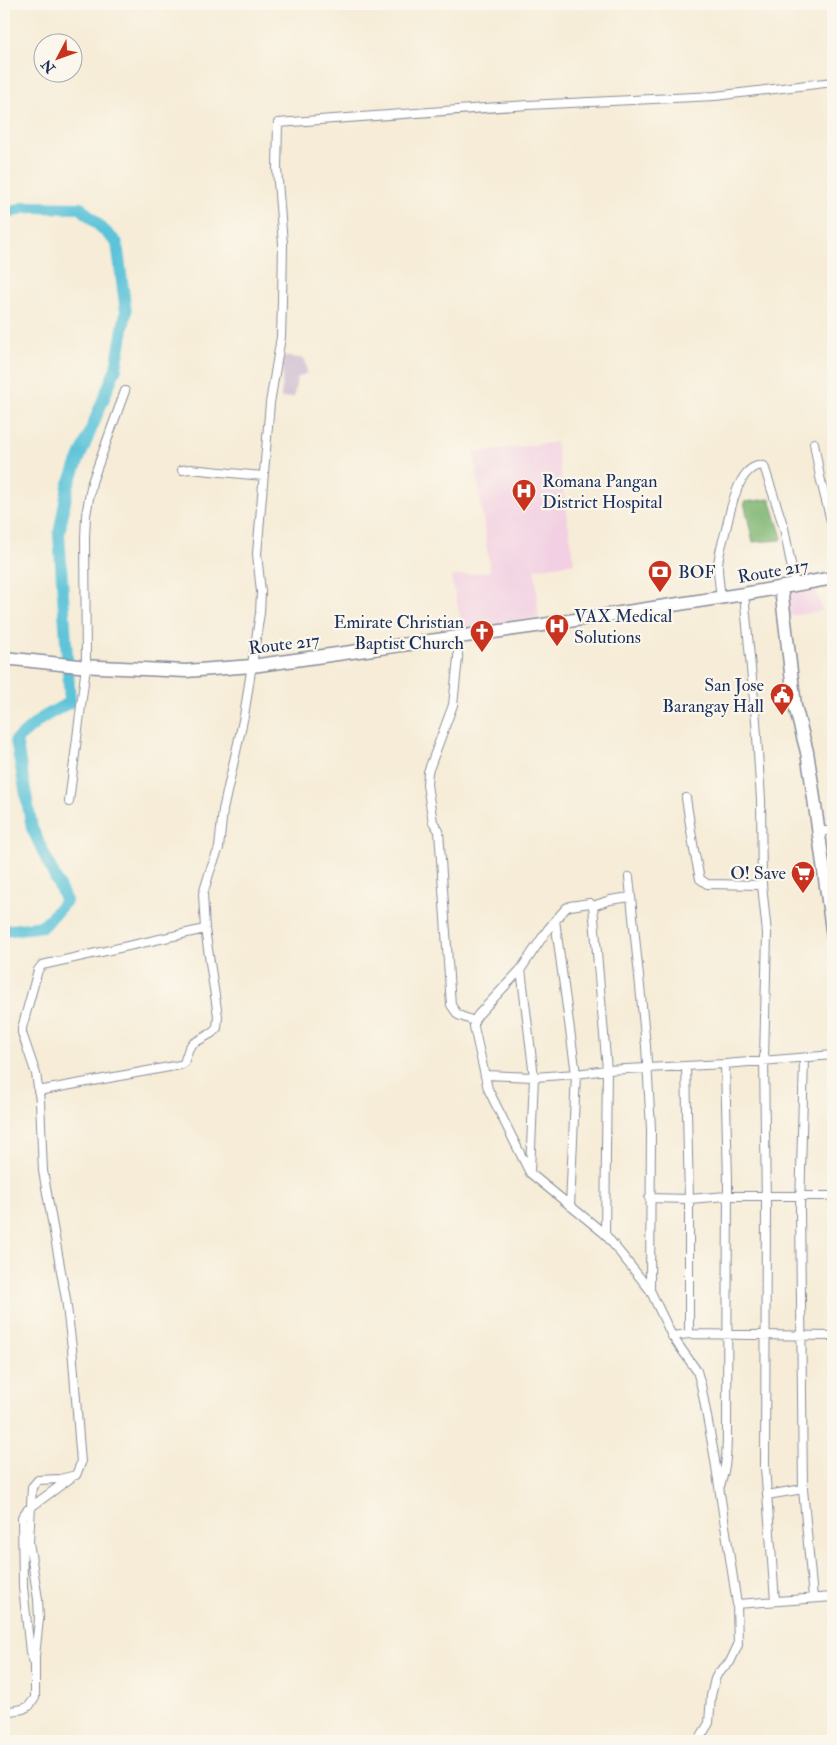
<svg xmlns="http://www.w3.org/2000/svg" width="837" height="1745" font-family="'IM FELL Double Pica',serif">
	<style>
		.built { fill: #f2cfe2 }
		.industrial { fill: #cfbdd0 }
		.forest { fill: #7fb672; stroke: #4d7268 }
		.lines { fill: none; stroke-linecap: round; stroke-linejoin: round }
		.river { stroke: #5bc3d8; stroke-width: 12 }
		.street-casing { stroke: #888e9a; stroke-width: 10 }
		.primary-casing { stroke: #888e9a; stroke-width: 15 }
		.street { stroke: #fff; stroke-width: 8 }
		.primary { stroke: #fff; stroke-width: 12 }
		.labels { text-anchor: middle; stroke-width: 4.5; stroke-linejoin: round; paint-order: stroke }
		.poi-label { font-size: 18px; fill: #1b2f5e; stroke: #fbf7ec; text-anchor: start }
		.street-label { font-size: 18px; fill: #1b2f5e; stroke: #fbf7ec }
	</style>
	<rect width="100%" height="100%" fill="#fbf7ec"/>
	<filter id="ink" filterUnits="userSpaceOnUse"><feTurbulence type="fractalNoise" baseFrequency=".02" numOctaves="2"/><feDisplacementMap in="SourceGraphic" scale="10" xChannelSelector="R" yChannelSelector="G"/><feConvolveMatrix kernelMatrix="1 2 1 2 8 2 1 2 1" color-interpolation-filters="sRGB"/></filter>
	<filter id="wash" filterUnits="userSpaceOnUse"><feTurbulence type="fractalNoise" baseFrequency=".0096" numOctaves="4" result="noise"/><feDisplacementMap in="SourceGraphic" scale="20" xChannelSelector="R" yChannelSelector="G"/><feGaussianBlur stdDeviation="1.12" result="paint"/><feColorMatrix in="noise" values="0 0 0 0 0 0 0 0 0 0 0 0 0 0 0 0 0 1.4 0 .05"/><feComposite in="paint" operator="in"/></filter>
	<g filter="url(#wash)">
		<rect width="100%" height="100%" fill="#f6ecd7"/>
		<!-- built -->
		<path class="built" d="M 556,442 L 574,563 L 535,569 L 539,617 L 463,630 L 451,577 L 490,571 L 474,453 Z
			M 816,588 L 822,611 L 789,616 L 787,594 Z"/>
		<!-- industrial -->
		<path class="industrial" d="M 284,356 L 305,359 L 307,373 L 297,378 L 294,397 L 281,398 Z"/>
		<!-- forest -->
		<path class="forest" d="M 770,499 L 782,538 L 781,540 L 753,542 L 744,502 Z"/>
		<g class="lines">
			<!-- river -->
			<path class="river" d="M 4,215 L 25,207 L 81,208 L 117,243 L 126,312 L 116,368 L 68,486 L 59,534 L 70,702 L 42,718 L 16,740 L 32,828 L 66,901 L 43,926 L 4,931"/>
		</g>
	</g>
	<g filter="url(#ink)">
		<g class="lines">
			<defs>
				<path id="street" d="M 814,443 L 820,477 L 833,529
					M 182,470 L 190,469 L 263,476
					M 744,594 L 756,721 L 761,800 L 762,885 L 767,933 L 764,1059 L 766,1206 L 765,1467 L 775,1601
					M 721,598 C 720,588 718,577 718,567 C 718,554 723,542 726,529 C 730,512 739,461 764,466 L 784,528 L 795,585
					M 458,637 L 458,658 L 453,705 L 428,772 L 427,785 L 433,822 L 439,831 L 451,1005 L 458,1015 L 474,1021
					M 686,798 L 694,850 L 700,879 L 707,884 L 762,885
					M 69,802 L 86,666 L 85,538 L 86,515 L 92,482 L 125,391
					M 818,831 L 833,831
					M 629,877 L 646,1046 L 651,1128 L 650,1290 L 672,1336 L 697,1371 L 701,1385 L 714,1454 L 737,1604 L 738,1645 L 730,1662 L 718,1673 L 715,1679 L 711,1696 L 709,1723 L 698,1741
					M 630,897 L 610,900 L 593,906 L 590,903 L 570,906 L 566,908 L 548,929 L 521,969 L 478,1015 L 474,1021 L 474,1027 L 488,1089 L 530,1173 L 605,1234 L 650,1290
					M 593,906 L 607,1070 L 605,1234
					M 555,920 L 576,1074 L 570,1206
					M 521,969 L 534,1077 L 530,1171
					M 804,1058 L 800,1208 L 803,1489 L 813,1598
					M 686,1066 L 689,1199 L 689,1334
					M 485,1075 L 534,1077 L 576,1074 L 607,1070 L 725,1064 L 833,1055
					M 38,1091 L 180,1065 L 184,1063 L 189,1048 L 192,1044 L 212,1033 L 217,1028 L 218,1016 L 205,929 L 203,894 L 210,871 L 219,848 L 223,810 L 244,716 L 260,613 L 261,592 L 257,554 L 270,403 L 281,337 L 282,301 L 283,244 L 277,169 L 278,123 L 528,105 L 715,96 L 833,82
					M 649,1198 L 689,1199 L 727,1196 L 833,1196
					M 672,1336 L 689,1334 L 833,1336
					M 720,1486 C 727,1466 727,1447 727,1427 L 728,1180 L 725,1064
					M 767,1495 L 803,1489
					M 737,1604 L 833,1597
					M 34,1662 L 30,1652 L 23,1587 L 22,1517 L 27,1510 L 72,1477
					M 4,1712 L 23,1709 L 29,1706 L 35,1698 L 35,1656 L 39,1619 L 38,1599 L 29,1542 L 32,1487 L 38,1480 L 60,1479 L 76,1475 L 81,1463 L 72,1348 L 66,1299 L 43,1171 L 40,1101 L 36,1074 L 22,1033 L 22,1028 L 38,970 L 42,965 L 205,929"/>
				<path id="primary" d="M 781,588 L 795,706 L 807,752 L 812,784 L 833,937
					M 4,658 L 79,666 L 186,671 L 252,666 L 536,626 L 744,594 L 833,578"/>
			</defs>
			<!-- street casing -->
			<use href="#street" class="street-casing"/>
			<!-- primary casing -->
			<use href="#primary" class="primary-casing"/>
			<!-- street -->
			<use href="#street" class="street"/>
			<!-- primary -->
			<use href="#primary" class="primary"/>
		</g>
	</g>
	<!-- icons -->
	<defs>
		<symbol id="hospital-pin" viewBox="-11 -11 22 30"><path d="M0 17L-7.5 6A9.5 9.5 0 1 1 7.5 6Z" fill="#c8321e" stroke="#fbf7ec"/><path d="M-5-5h3v3.5h4V-5h3V5h-3V1.5h-4V5h-3Z" fill="#fff"/></symbol>
		<symbol id="bank-pin" viewBox="-11 -11 22 30"><path d="M0 17L-7.5 6A9.5 9.5 0 1 1 7.5 6Z" fill="#c8321e" stroke="#fbf7ec"/><path d="M-6-4H6V4H-6ZM0-2.3a2.3 2.3 0 1 0 0 4.6a2.3 2.3 0 1 0 0-4.6Z" fill="#fff"/></symbol>
		<symbol id="church-pin" viewBox="-11 -11 22 30"><path d="M0 17L-7.5 6A9.5 9.5 0 1 1 7.5 6Z" fill="#c8321e" stroke="#fbf7ec"/><path d="M-1.2-6h2.4v3.5h3.3v2.4h-3.3V6h-2.4V-.1h-3.3v-2.4h3.3Z" fill="#fff"/></symbol>
		<symbol id="civic-pin" viewBox="-11 -11 22 30"><path d="M0 17L-7.5 6A9.5 9.5 0 1 1 7.5 6Z" fill="#c8321e" stroke="#fbf7ec"/><path d="M-.6-6.5H3V-4.5H.6V-3L4-1V1h2V6H-6V1h2V-1L-.6-3ZM-1.2 2.5V6h2.4V2.5Z" fill="#fff"/></symbol>
		<symbol id="supermarket-pin" viewBox="-11 -11 22 30"><path d="M0 17L-7.5 6A9.5 9.5 0 1 1 7.5 6Z" fill="#c8321e" stroke="#fbf7ec"/><path d="M-6-5.5h2.5l.6 2H6L4.5 2H-2.5L-4.4-4H-6ZM-1.5 3.2a1.3 1.3 0 1 0 .1 0ZM3 3.2a1.3 1.3 0 1 0 .1 0Z" fill="#fff"/></symbol>
	</defs>
	<g fill-rule="evenodd">
		<use href="#hospital-pin" x="510" y="477" width="28" height="38"/>
		<use href="#bank-pin" x="646" y="558" width="28" height="38"/>
		<use href="#hospital-pin" x="543" y="612" width="28" height="38"/>
		<use href="#church-pin" x="468" y="618" width="28" height="38"/>
		<use href="#civic-pin" x="768" y="681" width="28" height="38"/>
		<use href="#supermarket-pin" x="789" y="859" width="28" height="38"/>
	</g>
	<g class="labels">
		<!-- poi labels -->
		<g class="poi-label">
			<text x="542" y="487">Romana Pangan<tspan x="542" dy="21">District Hospital</tspan></text>
			<text x="678" y="578">BOF</text>
			<text x="574" y="622">VAX Medical<tspan x="574" dy="21">Solutions</tspan></text>
			<text x="464" y="628" text-anchor="end">Emirate Christian<tspan x="464" dy="21">Baptist Church</tspan></text>
			<text x="764" y="691" text-anchor="end">San Jose<tspan x="764" dy="21">Barangay Hall</tspan></text>
			<text x="786" y="879" text-anchor="end">O! Save</text>
		</g>
		<!-- street labels -->
		<g class="street-label">
			<text transform="translate(773 571) rotate(-10)" y="6">Route 217</text>
			<text transform="translate(284 644) rotate(-7)" y="6">Route 217</text>
		</g>
	</g>
	<!-- margin -->
	<rect width="837" height="1745" fill="none" stroke="#fbf7ec" stroke-width="20"/>
	<!-- north arrow -->
	<g transform="translate(58 58) rotate(229)"><circle r="24" fill="#fbf7ec" stroke="#a1a7b3"/>
	<path d="M0-4L9 19L0 12L-9 19Z" fill="#c8321e"/>
	<text y="-8" font-size="14" font-weight="bold" text-anchor="middle" fill="#1b2f5e">N</text>
	</g>
</svg>
